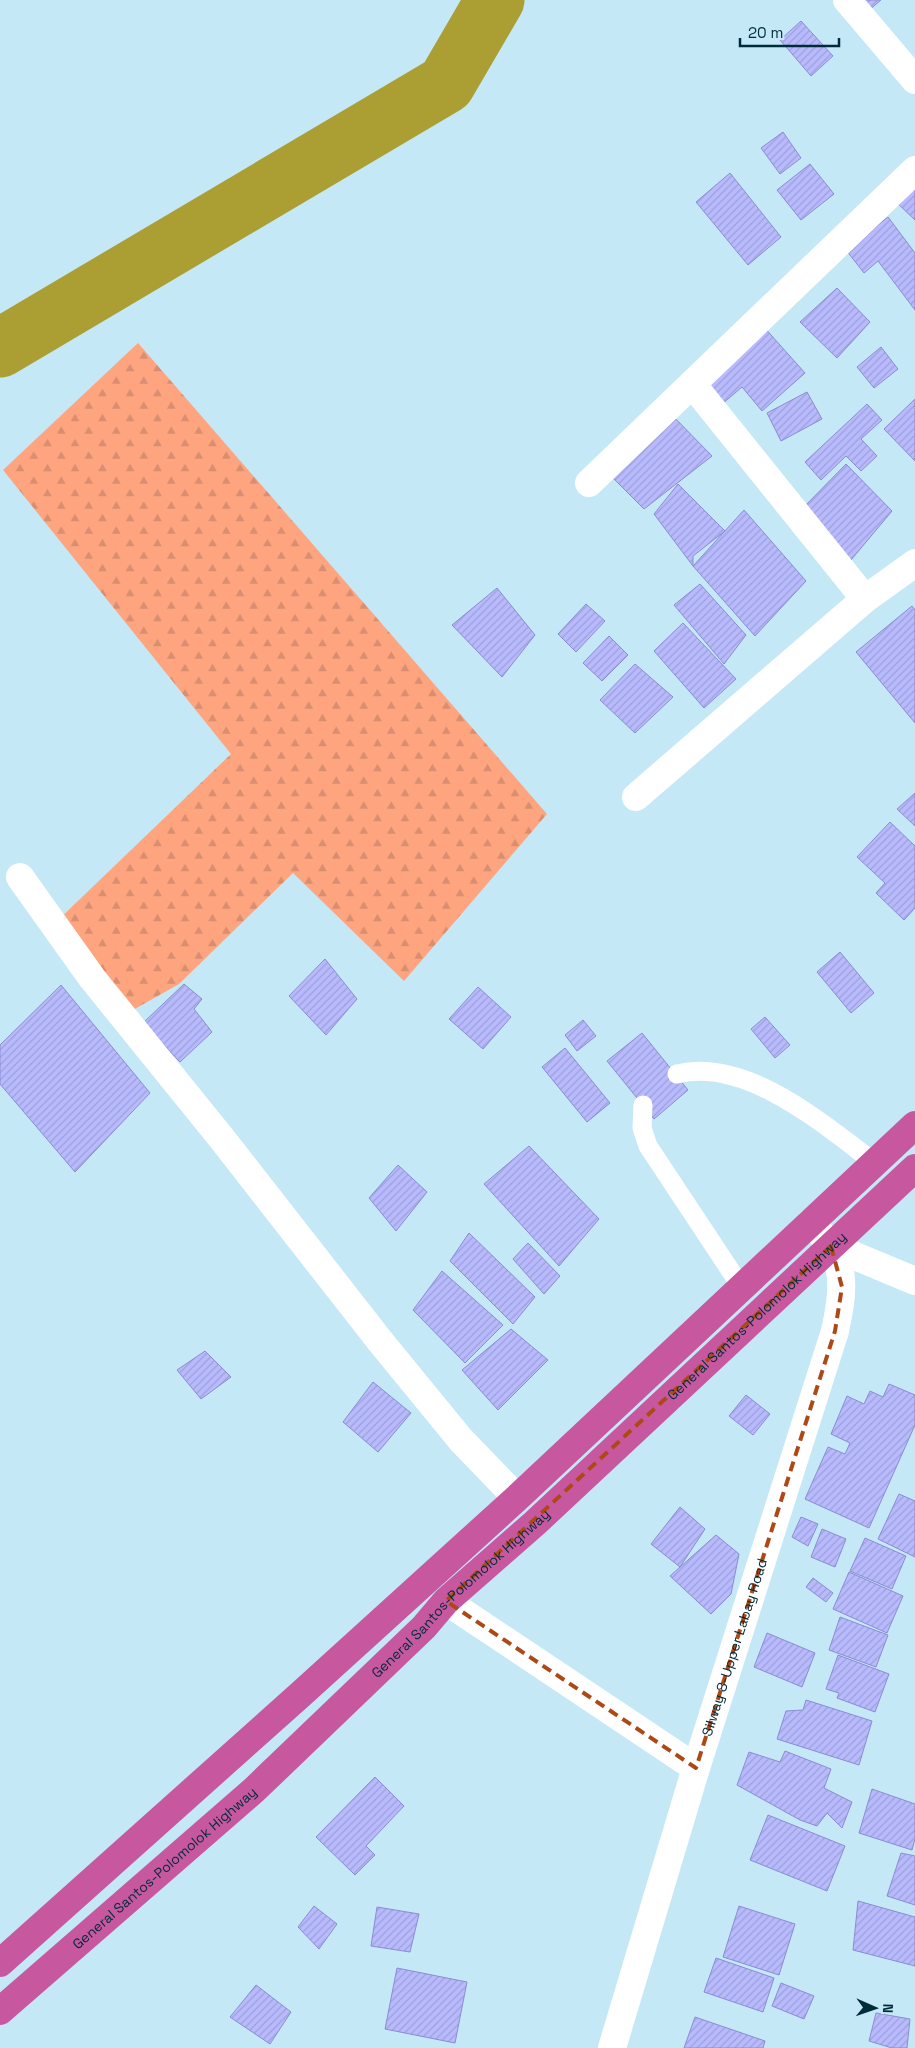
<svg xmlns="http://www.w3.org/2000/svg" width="915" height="2048" font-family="'Space Grotesk',sans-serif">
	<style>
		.forest { fill: url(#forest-firs) }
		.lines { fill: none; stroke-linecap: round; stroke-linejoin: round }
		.river { stroke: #ab9f34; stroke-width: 59 }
		.building { fill: url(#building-hatch); stroke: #8b8bd3 }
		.lane { stroke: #fff; stroke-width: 19 }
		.street { stroke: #fff; stroke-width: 28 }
		.secondary { stroke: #fff; stroke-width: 28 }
		.highway { stroke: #c758a0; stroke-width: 28 }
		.marked { fill: none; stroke: #ad4917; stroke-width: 4; stroke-dasharray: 10 6; stroke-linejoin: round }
		.labels { text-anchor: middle; stroke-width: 5; stroke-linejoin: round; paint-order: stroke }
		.street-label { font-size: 14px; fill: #002c39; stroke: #c4e8f6 }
	</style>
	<defs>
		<pattern id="forest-firs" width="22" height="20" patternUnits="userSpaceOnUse" patternTransform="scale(1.25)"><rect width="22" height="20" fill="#fea580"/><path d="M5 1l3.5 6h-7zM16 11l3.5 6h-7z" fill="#d88e6f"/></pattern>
		<pattern id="building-hatch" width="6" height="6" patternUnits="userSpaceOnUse" patternTransform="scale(1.25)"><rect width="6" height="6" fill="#b8bafd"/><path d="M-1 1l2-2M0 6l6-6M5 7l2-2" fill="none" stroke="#9ca0da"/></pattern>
	</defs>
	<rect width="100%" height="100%" fill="#c4e8f6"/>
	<!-- forest -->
	<path class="forest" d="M 138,343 L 547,814 L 404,981 L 293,873 L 179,984 L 126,1014 L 54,924 L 231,754 L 3,470 Z"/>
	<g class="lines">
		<!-- river -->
		<path class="river" d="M 0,348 L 446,84 L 495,0"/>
	</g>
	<!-- building -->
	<path class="building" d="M 849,0 L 881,0 L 862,16 Z
		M 801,21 L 833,56 L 811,76 L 780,40 Z
		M 783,132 L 801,158 L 780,174 L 761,148 Z
		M 810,164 L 834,194 L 801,220 L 777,190 Z
		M 730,173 L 781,237 L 748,265 L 696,202 Z
		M 915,174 L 915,220 L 893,199 Z
		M 888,217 L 915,253 L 915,310 L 878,261 L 864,273 L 846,250 Z
		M 837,288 L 870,322 L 837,358 L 800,322 Z
		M 763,326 L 805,373 L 762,411 L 742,387 L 721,405 L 700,381 Z
		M 881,347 L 898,369 L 874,388 L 857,367 Z
		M 807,392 L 822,419 L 781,441 L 767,413 Z
		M 915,399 L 915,461 L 884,429 Z
		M 867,404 L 882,420 L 861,439 L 877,456 L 861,471 L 846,456 L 821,480 L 805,462 Z
		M 669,412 L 712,456 L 644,509 L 607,472 Z
		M 846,464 L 892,511 L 851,560 L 801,510 Z
		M 678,484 L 725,531 L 693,556 L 693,566 L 654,514 Z
		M 744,510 L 806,581 L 755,636 L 693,566 Z
		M 700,584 L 746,635 L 724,664 L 674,605 Z
		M 497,588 L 535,635 L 502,677 L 452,625 Z
		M 586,604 L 605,621 L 576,652 L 558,634 Z
		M 912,606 L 915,610 L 915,723 L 856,652 Z
		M 683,623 L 736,679 L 704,708 L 654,651 Z
		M 609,636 L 628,655 L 602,681 L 583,663 Z
		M 635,664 L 673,697 L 635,733 L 600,700 Z
		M 915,793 L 915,826 L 897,809 Z
		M 890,822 L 915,846 L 915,908 L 904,920 L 876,893 L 885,883 L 857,857 Z
		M 840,952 L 874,993 L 851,1013 L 817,972 Z
		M 325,959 L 357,999 L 326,1035 L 289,996 Z
		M 184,984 L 202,999 L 194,1009 L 212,1032 L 180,1062 L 143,1023 Z
		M 61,985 L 150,1093 L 75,1172 L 0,1084 L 0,1045 Z
		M 478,987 L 511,1017 L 483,1049 L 449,1019 Z
		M 765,1017 L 790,1045 L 775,1058 L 751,1029 Z
		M 583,1020 L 596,1036 L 577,1051 L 565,1035 Z
		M 642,1033 L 688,1090 L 654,1119 L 607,1061 Z
		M 565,1048 L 610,1103 L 587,1122 L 542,1067 Z
		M 529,1146 L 599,1219 L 559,1266 L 484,1184 Z
		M 398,1165 L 427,1192 L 396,1231 L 369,1198 Z
		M 469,1233 L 535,1297 L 513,1324 L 450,1261 Z
		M 528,1243 L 560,1276 L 544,1294 L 513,1259 Z
		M 442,1271 L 503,1325 L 465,1363 L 413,1310 Z
		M 511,1329 L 548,1360 L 498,1410 L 462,1370 Z
		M 205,1351 L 231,1377 L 201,1399 L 177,1370 Z
		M 373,1382 L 411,1413 L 378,1452 L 343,1422 Z
		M 889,1384 L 915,1395 L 915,1425 L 869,1528 L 805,1499 L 828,1447 L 845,1454 L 850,1443 L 831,1434 L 847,1396 L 864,1404 L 870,1391 L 883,1397 Z
		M 746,1395 L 770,1414 L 753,1435 L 729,1416 Z
		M 899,1494 L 915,1501 L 915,1557 L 878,1539 Z
		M 680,1507 L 705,1529 L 680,1567 L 651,1544 Z
		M 801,1517 L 818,1524 L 808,1546 L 792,1537 Z
		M 822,1529 L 846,1539 L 835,1567 L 811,1557 Z
		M 716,1535 L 739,1554 L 731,1594 L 711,1614 L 670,1576 Z
		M 865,1538 L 906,1556 L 892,1589 L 850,1571 Z
		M 849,1572 L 903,1596 L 887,1633 L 833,1609 Z
		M 813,1578 L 833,1593 L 826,1602 L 806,1587 Z
		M 840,1617 L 888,1635 L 876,1667 L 829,1650 Z
		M 767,1633 L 815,1653 L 802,1687 L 754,1667 Z
		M 838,1655 L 889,1674 L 875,1712 L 837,1698 L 839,1693 L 826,1689 Z
		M 806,1700 L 872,1721 L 859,1765 L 777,1739 L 786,1711 L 803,1710 Z
		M 785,1751 L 831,1769 L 824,1788 L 852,1802 L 842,1828 L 827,1813 L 817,1826 L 800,1820 L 737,1785 L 749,1752 L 780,1762 Z
		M 375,1777 L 404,1806 L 366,1846 L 375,1855 L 355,1875 L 316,1837 Z
		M 872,1789 L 915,1804 L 915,1839 L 912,1850 L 859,1833 Z
		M 768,1815 L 845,1846 L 827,1891 L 750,1860 Z
		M 901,1853 L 915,1856 L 915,1905 L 887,1896 Z
		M 858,1901 L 915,1917 L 915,1966 L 853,1950 Z
		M 314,1906 L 337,1924 L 319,1949 L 298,1927 Z
		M 739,1906 L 795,1924 L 779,1975 L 723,1957 Z
		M 377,1907 L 419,1914 L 410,1952 L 371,1946 Z
		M 716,1958 L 774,1978 L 763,2012 L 704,1992 Z
		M 397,1968 L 467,1982 L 455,2043 L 385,2029 Z
		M 781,1983 L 814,1996 L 804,2019 L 772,2006 Z
		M 256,1985 L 291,2012 L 270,2044 L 230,2017 Z
		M 876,2013 L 910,2019 L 907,2048 L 892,2048 L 869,2041 Z
		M 695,2017 L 765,2041 L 763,2048 L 684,2048 Z"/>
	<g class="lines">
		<!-- lane -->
		<path class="lane" d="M 677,1074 C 746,1057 823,1124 875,1163
			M 643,1105 L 642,1128 L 648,1146 L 742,1288"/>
		<!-- street -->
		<path class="street" d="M 847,0 L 915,80
			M 693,385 L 865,599
			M 589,483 L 915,170
			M 636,797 L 865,599 L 915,563
			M 20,877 L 92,978 L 223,1140 L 380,1341 L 461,1440 L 517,1498
			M 831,1246 L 915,1281
			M 446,1601 L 696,1768"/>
		<!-- secondary -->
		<path class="secondary" id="s1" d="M 612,2048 L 696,1768 L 835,1331 C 841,1304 847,1272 831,1246 C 826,1238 817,1230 810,1223"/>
		<!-- highway -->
		<g class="highway">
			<path d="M 0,1963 L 301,1694 L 517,1498 L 915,1125"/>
			<path id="s2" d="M 0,2011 L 254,1790 L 424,1627 L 446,1601 L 535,1523 L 915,1168"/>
		</g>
	</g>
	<!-- marked area -->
	<path class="marked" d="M 831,1246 L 842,1287 L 835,1331 L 696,1768 L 446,1601 Z"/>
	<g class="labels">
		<!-- street labels -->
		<g class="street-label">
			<text dy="5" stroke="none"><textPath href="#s2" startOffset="1028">General Santos-Polomolok Highway</textPath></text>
			<text dy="5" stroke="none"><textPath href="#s2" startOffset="622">General Santos-Polomolok Highway</textPath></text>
			<text dy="5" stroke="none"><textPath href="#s1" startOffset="419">Silway 8-Upper Labay Road</textPath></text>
			<text dy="5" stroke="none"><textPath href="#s2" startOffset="218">General Santos-Polomolok Highway</textPath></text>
		</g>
	</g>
	<!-- north arrow -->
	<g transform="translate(875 2008) rotate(92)" stroke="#c4e8f6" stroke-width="4" paint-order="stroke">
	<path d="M0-4L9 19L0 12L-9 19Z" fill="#002c39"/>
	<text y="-8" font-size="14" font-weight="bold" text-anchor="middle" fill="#002c39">N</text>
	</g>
	<!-- scale -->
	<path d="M740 38v8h99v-8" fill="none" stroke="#002c39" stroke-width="2.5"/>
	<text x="748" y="38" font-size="15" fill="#002c39" stroke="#c4e8f6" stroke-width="4" paint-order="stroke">20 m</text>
</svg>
